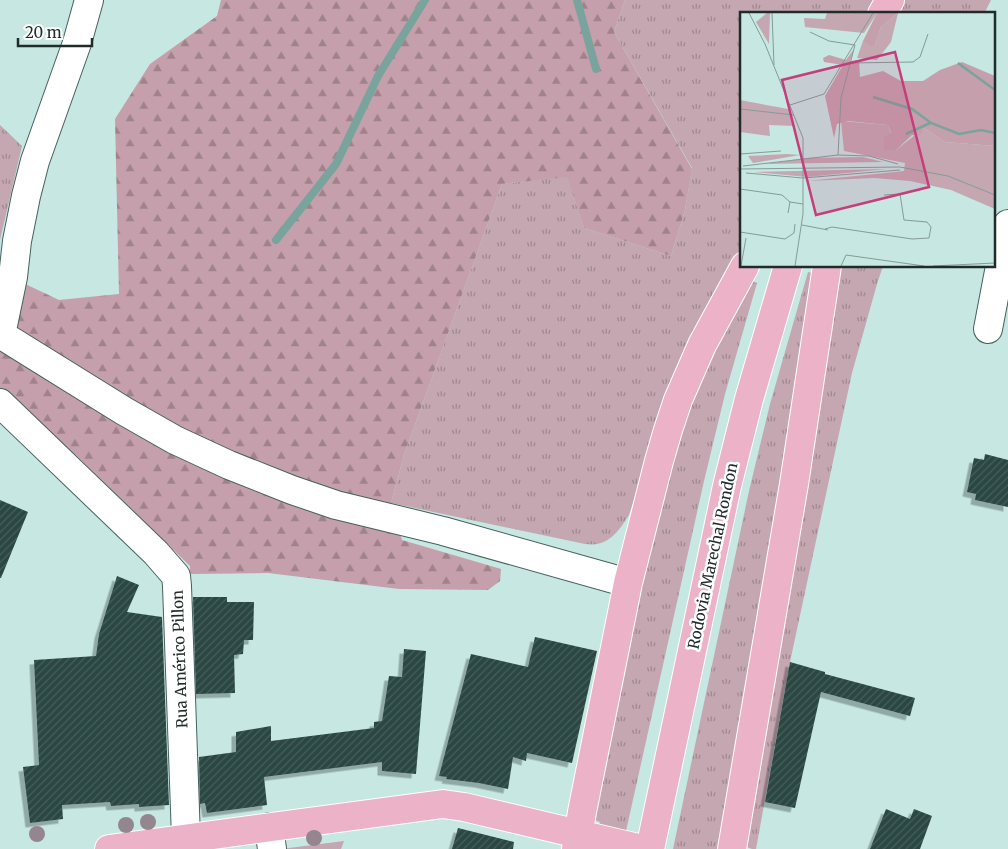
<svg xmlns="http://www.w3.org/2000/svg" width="1008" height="849" font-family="Merriweather,serif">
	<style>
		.grass { fill: url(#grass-tufts) }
		.forest { fill: url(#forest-firs) }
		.pitch { fill: #c4a7b0 }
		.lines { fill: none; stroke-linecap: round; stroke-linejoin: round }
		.stream { stroke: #79a49d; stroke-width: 8 }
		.building { fill: url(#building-hatch); filter: url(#shadow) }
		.minor-casing { stroke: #44625d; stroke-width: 30 }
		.major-casing { stroke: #fff; stroke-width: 30 }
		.minor { stroke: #fff; stroke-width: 28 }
		.major { stroke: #ecb2c8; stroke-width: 28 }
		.tree { fill: #94868f }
		.labels { text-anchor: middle; stroke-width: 5; stroke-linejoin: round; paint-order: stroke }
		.street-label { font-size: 15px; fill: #202c2a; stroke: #fff }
		.inset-river { fill: none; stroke: #79a49d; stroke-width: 2.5 }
		.inset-road { fill: none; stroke: #849c98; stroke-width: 1 }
		.view { fill: #c53d7b; fill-opacity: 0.15; stroke: #c53d7b; stroke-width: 2.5 }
		.inset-edge { fill: none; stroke: #202c2a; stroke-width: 2.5 }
	</style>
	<defs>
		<pattern id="grass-tufts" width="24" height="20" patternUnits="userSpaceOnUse" patternTransform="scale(1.25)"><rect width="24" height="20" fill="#c4a7b0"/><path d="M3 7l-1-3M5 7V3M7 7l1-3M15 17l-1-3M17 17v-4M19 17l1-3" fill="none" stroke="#9f888f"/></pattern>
		<pattern id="forest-firs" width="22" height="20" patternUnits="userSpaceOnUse" patternTransform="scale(1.25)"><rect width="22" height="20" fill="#c59fab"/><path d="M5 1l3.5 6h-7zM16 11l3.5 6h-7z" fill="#a0828b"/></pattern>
		<pattern id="building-hatch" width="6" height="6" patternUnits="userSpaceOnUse" patternTransform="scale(1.25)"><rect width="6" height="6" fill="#2a4743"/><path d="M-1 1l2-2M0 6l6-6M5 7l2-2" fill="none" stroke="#475f5c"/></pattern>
		<filter id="shadow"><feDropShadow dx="-4.5" dy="4.5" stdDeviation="0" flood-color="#0004"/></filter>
	</defs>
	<rect width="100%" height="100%" fill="#c6e7e2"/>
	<!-- grass -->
	<path class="grass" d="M 625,0 L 991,0 L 984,14 L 742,14 L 742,247 L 695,334 L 664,408 L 629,515 C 621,527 613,541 597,544 C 593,545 589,544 585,544 L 391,503 L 404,455 L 502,184 L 567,176 L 584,228 L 671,256 L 685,210 L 692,168 L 614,32 Z
		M 0,125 L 22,146 L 0,240 Z
		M 838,266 L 883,266 L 877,284 L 852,373 L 790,662 L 756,849 L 752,849 L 741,845 Z
		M 808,272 L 818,274 L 722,849 L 673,849 L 749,491 L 770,404 Z
		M 750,280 L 757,283 L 725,394 L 704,481 L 622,849 L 593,849 L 600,822 L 595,820 L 593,818 L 655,527 L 685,416 L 707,362 Z"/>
	<!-- forest -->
	<path class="forest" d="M 221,0 L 625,0 L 614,32 L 692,169 L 685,210 L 671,256 L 584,228 L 567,177 L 502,184 L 404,455 L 391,503 L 402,540 L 501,569 L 500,581 L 488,590 L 399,589 L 268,573 L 190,574 L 190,566 L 78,457 L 0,390 L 0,272 L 59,300 L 119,294 L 115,119 L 150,64 L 217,16 Z"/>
	<!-- pitch -->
	<path class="pitch" d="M 344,841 L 341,849 L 281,849 Z"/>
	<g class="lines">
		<!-- stream -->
		<path class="stream" d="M 577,0 L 596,69
			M 276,240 L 336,164 L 378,76 L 425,0"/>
	</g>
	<!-- building -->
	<path class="building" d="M 985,454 L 1008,460 L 1008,507 L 975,500 L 976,494 L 967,492 L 974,458 L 984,460 Z
		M 0,500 L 28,512 L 1,578 L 0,578 Z
		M 117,576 L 139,585 L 127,612 L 162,617 L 169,805 L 139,807 L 139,804 L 111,806 L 110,802 L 62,805 L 63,819 L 30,823 L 23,767 L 39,765 L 34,660 L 96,656 L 99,634 Z
		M 193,597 L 227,597 L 227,602 L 254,602 L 253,640 L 244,640 L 243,654 L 234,655 L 235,693 L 196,694 Z
		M 535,637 L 597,651 L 572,763 L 527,753 L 526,761 L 513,757 L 508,789 L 479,783 L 446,779 L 447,777 L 439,776 L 471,654 L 528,667 Z
		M 404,649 L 426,651 L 416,774 L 382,771 L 382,762 L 264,777 L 267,805 L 207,813 L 205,803 L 200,804 L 199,757 L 236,752 L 236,732 L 271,726 L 271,741 L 374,728 L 374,722 L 382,721 L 389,676 L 402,677 Z
		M 790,662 L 825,672 L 825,674 L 915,698 L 910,716 L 821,692 L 795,808 L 765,802 Z
		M 886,809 L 910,819 L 914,809 L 932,816 L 920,849 L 870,849 Z
		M 458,828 L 514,842 L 513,849 L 452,849 Z"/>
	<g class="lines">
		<defs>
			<path id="minor" d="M 988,329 L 1008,224
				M 0,334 L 124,411 L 175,440 L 229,465 L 292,490 L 336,505 L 443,531 L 628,583
				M 1,335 L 13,277 L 17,241 L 26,196 L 35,161 L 77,43 L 89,0
				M 0,403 L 156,553 L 176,576 L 177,586 L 186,838
				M 269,827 L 272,849"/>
			<path id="major" d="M 882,14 L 890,0
				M 109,849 L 443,804 L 464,807 L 642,849
				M 576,849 L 582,812 L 628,583 L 659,461 L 668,430 L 678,400 L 702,345 L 745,266
				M 650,849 L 727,486 L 749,399 L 788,266
				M 732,849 L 794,484 L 827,266"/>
		</defs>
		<!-- minor casing -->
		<use href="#minor" class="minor-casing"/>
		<!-- major casing -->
		<use href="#major" class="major-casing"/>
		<!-- minor -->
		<use href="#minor" class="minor"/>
		<!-- major -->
		<use href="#major" class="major"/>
	</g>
	<!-- trees -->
	<g class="tree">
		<circle cx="148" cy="822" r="8"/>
		<circle cx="126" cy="825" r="8"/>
		<circle cx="37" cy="834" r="8"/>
		<circle cx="314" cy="838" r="8"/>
	</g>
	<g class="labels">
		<!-- street labels -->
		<g class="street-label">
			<text transform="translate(713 556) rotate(-78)" y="5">Rodovia Marechal Rondon</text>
			<text transform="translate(180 659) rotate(-92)" y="5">Rua Américo Pillon</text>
		</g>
	</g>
	<!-- overview -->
	<g transform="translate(740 12)">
		<rect width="255" height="255" fill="#c6e7e2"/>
		<path d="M 87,1 L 137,1 L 124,21 L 65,15 L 64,6 L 85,7 ZM 158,1 L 151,30 L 137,48 L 117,46 L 123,29 L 135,33 L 141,15 ZM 101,109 L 148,113 L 156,138 L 184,116 L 205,130 L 255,134 L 255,197 L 211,178 L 170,169 L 134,166 L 67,169 L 164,159 L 165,151 L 104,139 ZM 60,143 L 13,151 L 8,144 L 47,142 ZM 123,145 L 143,150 L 24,152 L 66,146 ZM 146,157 L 67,165 L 14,160 Z" fill="#c4a7b0"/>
		<path d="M 137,1 L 158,1 L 141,15 L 135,33 L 131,34 L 123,29 ZM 114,37 L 110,49 L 119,48 L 120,65 L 143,59 L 161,69 L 183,69 L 200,58 L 222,50 L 255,64 L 255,134 L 205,130 L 184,116 L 180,124 L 172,123 L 156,138 L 144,138 L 144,126 L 151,121 L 148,113 L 108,109 L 97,112 L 94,126 L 85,84 L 103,53 L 84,50 L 83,46 L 89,43 L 106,48 Z" fill="#c59fab"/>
		<path d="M 27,1 L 30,1 L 29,32 L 16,10 Z" fill="#c4a7b0"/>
		<path d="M 0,88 L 48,97 L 55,114 L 29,113 L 30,124 L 0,120 Z" fill="#c4a7b0"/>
		<path class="inset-river" d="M 218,51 L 255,78M 133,85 L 172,97 L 191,111 L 219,122 L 241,118 L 255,121M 166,122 L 190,111"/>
		<path class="inset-road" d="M 9,1 L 25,32 L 63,126 L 63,202 L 55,254M 32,1 L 34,53M 70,20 L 89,29 L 115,33M 111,51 L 173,50 L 180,45 L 188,22M 50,93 L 84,82 L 133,1M 0,97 L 54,103M 0,142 L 41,139M 98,143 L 101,86 L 115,33M 3,154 L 98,143 L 129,144 L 158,152M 0,157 L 160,155 L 208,164 L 255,183M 6,161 L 63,166 L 160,158M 0,177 L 42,183 L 50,190M 48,201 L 50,190 L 63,192M 62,213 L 88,218M 85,217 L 92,215 L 172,227 L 189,226 L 191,215 L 187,210 L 164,208 L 160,182 L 144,183M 0,220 L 45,227 L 54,221 L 55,212M 1,254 L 6,226M 101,254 L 106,243 L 184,254M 193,254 L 255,251"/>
		<path class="view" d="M 155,40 L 189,175 L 76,203 L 42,68 Z"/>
		<rect width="255" height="255" class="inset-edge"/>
	</g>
	<!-- scale -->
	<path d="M18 38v8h74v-8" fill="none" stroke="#202c2a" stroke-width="2.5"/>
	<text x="25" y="38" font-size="15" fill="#202c2a" stroke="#ffffff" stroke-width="4" paint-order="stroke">20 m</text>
</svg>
